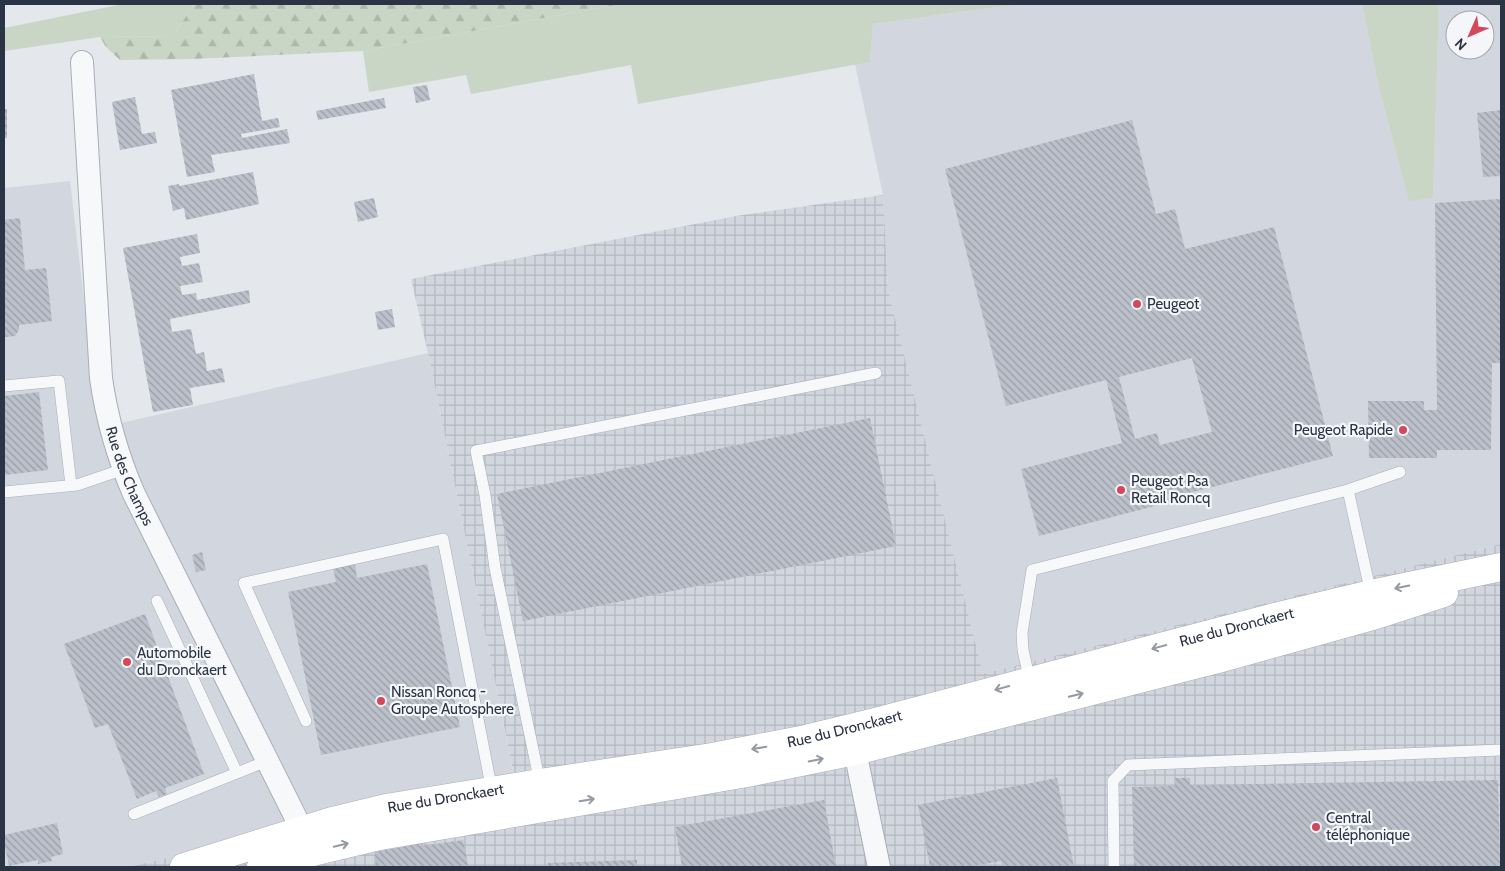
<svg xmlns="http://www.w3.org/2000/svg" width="1505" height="871" font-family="Cabin,sans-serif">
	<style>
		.built { fill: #d2d6de; fill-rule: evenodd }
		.industrial { fill: url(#industrial-grid) }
		.green { fill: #c9d6c5 }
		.forest { fill: url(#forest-firs) }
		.building { fill: url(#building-back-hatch); fill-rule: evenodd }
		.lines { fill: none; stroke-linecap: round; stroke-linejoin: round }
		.lane-casing { stroke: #a9aeb7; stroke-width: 12 }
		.street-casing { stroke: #a9aeb7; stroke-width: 24 }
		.secondary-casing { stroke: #a9aeb7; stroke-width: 29 }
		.lane { stroke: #f7f8fa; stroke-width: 11 }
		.street { stroke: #f7f8fa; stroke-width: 22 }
		.secondary { stroke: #fff; stroke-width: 28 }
		.oneway { stroke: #959aa2 }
		.poi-dot { fill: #d1495b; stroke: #f4f6f9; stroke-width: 2 }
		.labels { text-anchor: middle; stroke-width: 4.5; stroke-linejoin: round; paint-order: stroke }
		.poi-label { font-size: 15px; fill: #2b3445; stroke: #f4f6f9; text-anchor: start }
		.street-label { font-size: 15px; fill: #2b3445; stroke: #f4f6f9 }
	</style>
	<defs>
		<pattern id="industrial-grid" width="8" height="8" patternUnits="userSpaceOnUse" patternTransform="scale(1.25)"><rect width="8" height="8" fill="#d2d6de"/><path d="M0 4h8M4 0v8" fill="none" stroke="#b4b8c0"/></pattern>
		<pattern id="forest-firs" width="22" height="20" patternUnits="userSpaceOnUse" patternTransform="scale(1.25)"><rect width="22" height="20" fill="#c9d6c5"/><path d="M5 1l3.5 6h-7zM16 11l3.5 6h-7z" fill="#adb8ab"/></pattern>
		<pattern id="building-back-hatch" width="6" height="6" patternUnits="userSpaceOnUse" patternTransform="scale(1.25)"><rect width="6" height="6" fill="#bbc0ca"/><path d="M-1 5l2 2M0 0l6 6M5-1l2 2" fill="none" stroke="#989da6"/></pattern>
	</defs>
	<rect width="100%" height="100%" fill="#e4e7ec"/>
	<!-- built -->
	<path class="built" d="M 1020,4 L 1362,4 L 1378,84 L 1409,200 L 1433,196 L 1439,4 L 1501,4 L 1501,544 L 983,675 L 888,290 L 883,195 L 855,64 L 870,62 L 873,24 ZM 1455,20 L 1485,20 L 1485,50 L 1455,50 Z
		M 70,181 L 99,428 L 428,353 L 514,776 L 129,867 L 4,867 L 4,188 Z"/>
	<!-- industrial -->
	<path class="industrial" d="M 883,195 L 888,290 L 983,674 L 1501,544 L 1501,867 L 129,867 L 514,775 L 428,353 L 411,279 L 736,216 Z"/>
	<!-- green -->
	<path class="green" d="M 123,4 L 194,4 L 173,36 L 100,37 L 4,51 L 4,28 Z
		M 621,4 L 1020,4 L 873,24 L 870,62 L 638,104 L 631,65 L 471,94 L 466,75 L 369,92 L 363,51 Z
		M 1362,4 L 1439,4 L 1433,197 L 1409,201 L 1378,84 Z"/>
	<!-- forest -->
	<path class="forest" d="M 194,4 L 621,4 L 363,51 L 192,59 L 120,60 L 106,47 L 100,37 L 173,36 Z"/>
	<!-- building -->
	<path class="building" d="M 254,74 L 262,121 L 278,118 L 280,127 L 241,134 L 242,138 L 287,129 L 290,143 L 211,155 L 215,172 L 187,177 L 171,90 Z
		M 427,85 L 430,100 L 416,103 L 413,87 Z
		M 135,97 L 142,134 L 155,132 L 157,143 L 120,150 L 112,102 Z
		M 384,98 L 386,108 L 318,120 L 316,111 Z
		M 4,109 L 7,109 L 7,138 L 4,138 Z
		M 1501,110 L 1501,176 L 1483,177 L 1477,113 Z
		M 1132,120 L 1156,214 L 1175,209 L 1185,249 L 1274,227 L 1333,456 L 1173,497 L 1174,501 L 1039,536 L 1021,469 L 1122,443 L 1106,380 L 1006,406 L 945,169 ZM 1192,358 L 1212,432 L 1160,445 L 1157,433 L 1135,439 L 1119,377 Z
		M 253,172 L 259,204 L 186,220 L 184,208 L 173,211 L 168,186 L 179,184 L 179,186 Z
		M 374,198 L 378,217 L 358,222 L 354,202 Z
		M 1501,199 L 1501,363 L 1492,363 L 1491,450 L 1437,450 L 1437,458 L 1369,458 L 1368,401 L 1424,401 L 1424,410 L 1437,410 L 1435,203 Z
		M 20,218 L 25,270 L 46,268 L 52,321 L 19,325 L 19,330 L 15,336 L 6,337 L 4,336 L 4,220 Z
		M 197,234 L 200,253 L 180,257 L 182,266 L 199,263 L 203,282 L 180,286 L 182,295 L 196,293 L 197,300 L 249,290 L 250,303 L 170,319 L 172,332 L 191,329 L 196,354 L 204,352 L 207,371 L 222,368 L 225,382 L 190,388 L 193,405 L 153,412 L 123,248 Z
		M 392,309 L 395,327 L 378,330 L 375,312 Z
		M 39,392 L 48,470 L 4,475 L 4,396 Z
		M 870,418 L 896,546 L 523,621 L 497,494 Z
		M 202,552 L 206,570 L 196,572 L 192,555 Z
		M 355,564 L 357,578 L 427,564 L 460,727 L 321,755 L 288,592 L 336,582 L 333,568 Z
		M 145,614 L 204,774 L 165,788 L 167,794 L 159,797 L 156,791 L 137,799 L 108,724 L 95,728 L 64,644 Z
		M 1057,778 L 1074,867 L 1002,867 L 1001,861 L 969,867 L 930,867 L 918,805 Z
		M 1175,778 L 1190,778 L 1190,785 L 1498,780 L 1500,867 L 1134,867 L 1132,787 L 1175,786 Z
		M 824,800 L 836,867 L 682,867 L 675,827 Z
		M 57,823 L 63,854 L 51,857 L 52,861 L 38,864 L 38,860 L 9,866 L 4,841 L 4,835 Z
		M 463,840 L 468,865 L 457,867 L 376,867 L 375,852 L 423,843 L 423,846 Z
		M 637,860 L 637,867 L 548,867 L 548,863 Z"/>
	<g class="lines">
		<defs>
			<path id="lane" d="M 4,386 L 59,381 L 71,485
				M 1348,490 L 1400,472
				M 4,492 L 77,485 L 124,469
				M 157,601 L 237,773
				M 1030,682 L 1023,650 L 1022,633 L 1032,570 L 1348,490 L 1371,594
				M 306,721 L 244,583 L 443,539 L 492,791
				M 540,783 L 495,568 L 485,495 L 476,451 L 876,373
				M 134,814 L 267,761
				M 1114,867 L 1113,781 L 1128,765 L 1501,750"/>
			<g id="street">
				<path id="s1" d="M 82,62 L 101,378 C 107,420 117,455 134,494 L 309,844"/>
				<path d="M 855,751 L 879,867"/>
			</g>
			<g id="secondary">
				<path id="s2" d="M 184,867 L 332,821 L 386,808 L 540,783 L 712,757 L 801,740 L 875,722 L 1271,618 L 1371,594 L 1501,567"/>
				<path d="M 261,867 L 313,852 L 380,836 L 747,773 L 855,751 L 1218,659 L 1376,615 L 1444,593"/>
			</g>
		</defs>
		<!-- lane casing -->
		<use href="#lane" class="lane-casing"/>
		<!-- street casing -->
		<use href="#street" class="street-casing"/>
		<!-- secondary casing -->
		<use href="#secondary" class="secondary-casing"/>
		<!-- lane -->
		<use href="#lane" class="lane"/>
		<!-- street -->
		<use href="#street" class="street"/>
		<!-- secondary -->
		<use href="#secondary" class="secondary"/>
	</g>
	<!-- one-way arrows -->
	<defs><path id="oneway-shaft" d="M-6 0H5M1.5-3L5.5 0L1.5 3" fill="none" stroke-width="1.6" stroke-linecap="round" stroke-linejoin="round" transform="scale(1.25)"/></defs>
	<g class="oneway">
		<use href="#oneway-shaft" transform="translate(1402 587) rotate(168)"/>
		<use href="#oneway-shaft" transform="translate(1159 647) rotate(165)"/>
		<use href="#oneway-shaft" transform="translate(1002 688) rotate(165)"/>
		<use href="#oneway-shaft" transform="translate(1076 695) rotate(-14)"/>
		<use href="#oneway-shaft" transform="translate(759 748) rotate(170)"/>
		<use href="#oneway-shaft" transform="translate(816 760) rotate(-12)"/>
		<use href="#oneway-shaft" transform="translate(587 800) rotate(-9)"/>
		<use href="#oneway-shaft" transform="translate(341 845) rotate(-13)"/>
	</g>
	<!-- markers -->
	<g class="poi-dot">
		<circle cx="1137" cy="304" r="5"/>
		<circle cx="1403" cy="430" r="5"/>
		<circle cx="1121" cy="490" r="5"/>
		<circle cx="127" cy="662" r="5"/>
		<circle cx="381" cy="701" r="5"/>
		<circle cx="1316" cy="827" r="5"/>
	</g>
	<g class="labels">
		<!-- poi labels -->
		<g class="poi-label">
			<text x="1147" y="309">Peugeot</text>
			<text x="1393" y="435" text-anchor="end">Peugeot Rapide</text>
			<text x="1131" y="486">Peugeot Psa<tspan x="1131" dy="17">Retail Roncq</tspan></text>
			<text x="137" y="658">Automobile<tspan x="137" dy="17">du Dronckaert</tspan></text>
			<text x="391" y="697">Nissan Roncq -<tspan x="391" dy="17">Groupe Autosphere</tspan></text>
			<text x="1326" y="823">Central<tspan x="1326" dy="17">téléphonique</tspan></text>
		</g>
		<!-- street labels -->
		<g class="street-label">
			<text dy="5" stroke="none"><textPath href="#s1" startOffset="419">Rue des Champs</textPath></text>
			<text dy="5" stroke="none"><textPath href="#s2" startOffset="1081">Rue du Dronckaert</textPath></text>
			<text dy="5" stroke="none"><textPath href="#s2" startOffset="676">Rue du Dronckaert</textPath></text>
			<text dy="5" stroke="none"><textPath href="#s2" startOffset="271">Rue du Dronckaert</textPath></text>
		</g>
	</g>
	<!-- border -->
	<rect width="1505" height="871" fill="none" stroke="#2b3445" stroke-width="10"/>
	<!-- north arrow -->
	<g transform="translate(1470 35) rotate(225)"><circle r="24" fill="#f4f6f9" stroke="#a4a8b1"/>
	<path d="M0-4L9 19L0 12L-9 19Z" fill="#d1495b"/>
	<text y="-8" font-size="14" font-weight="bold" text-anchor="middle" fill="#2b3445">N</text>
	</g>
</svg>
